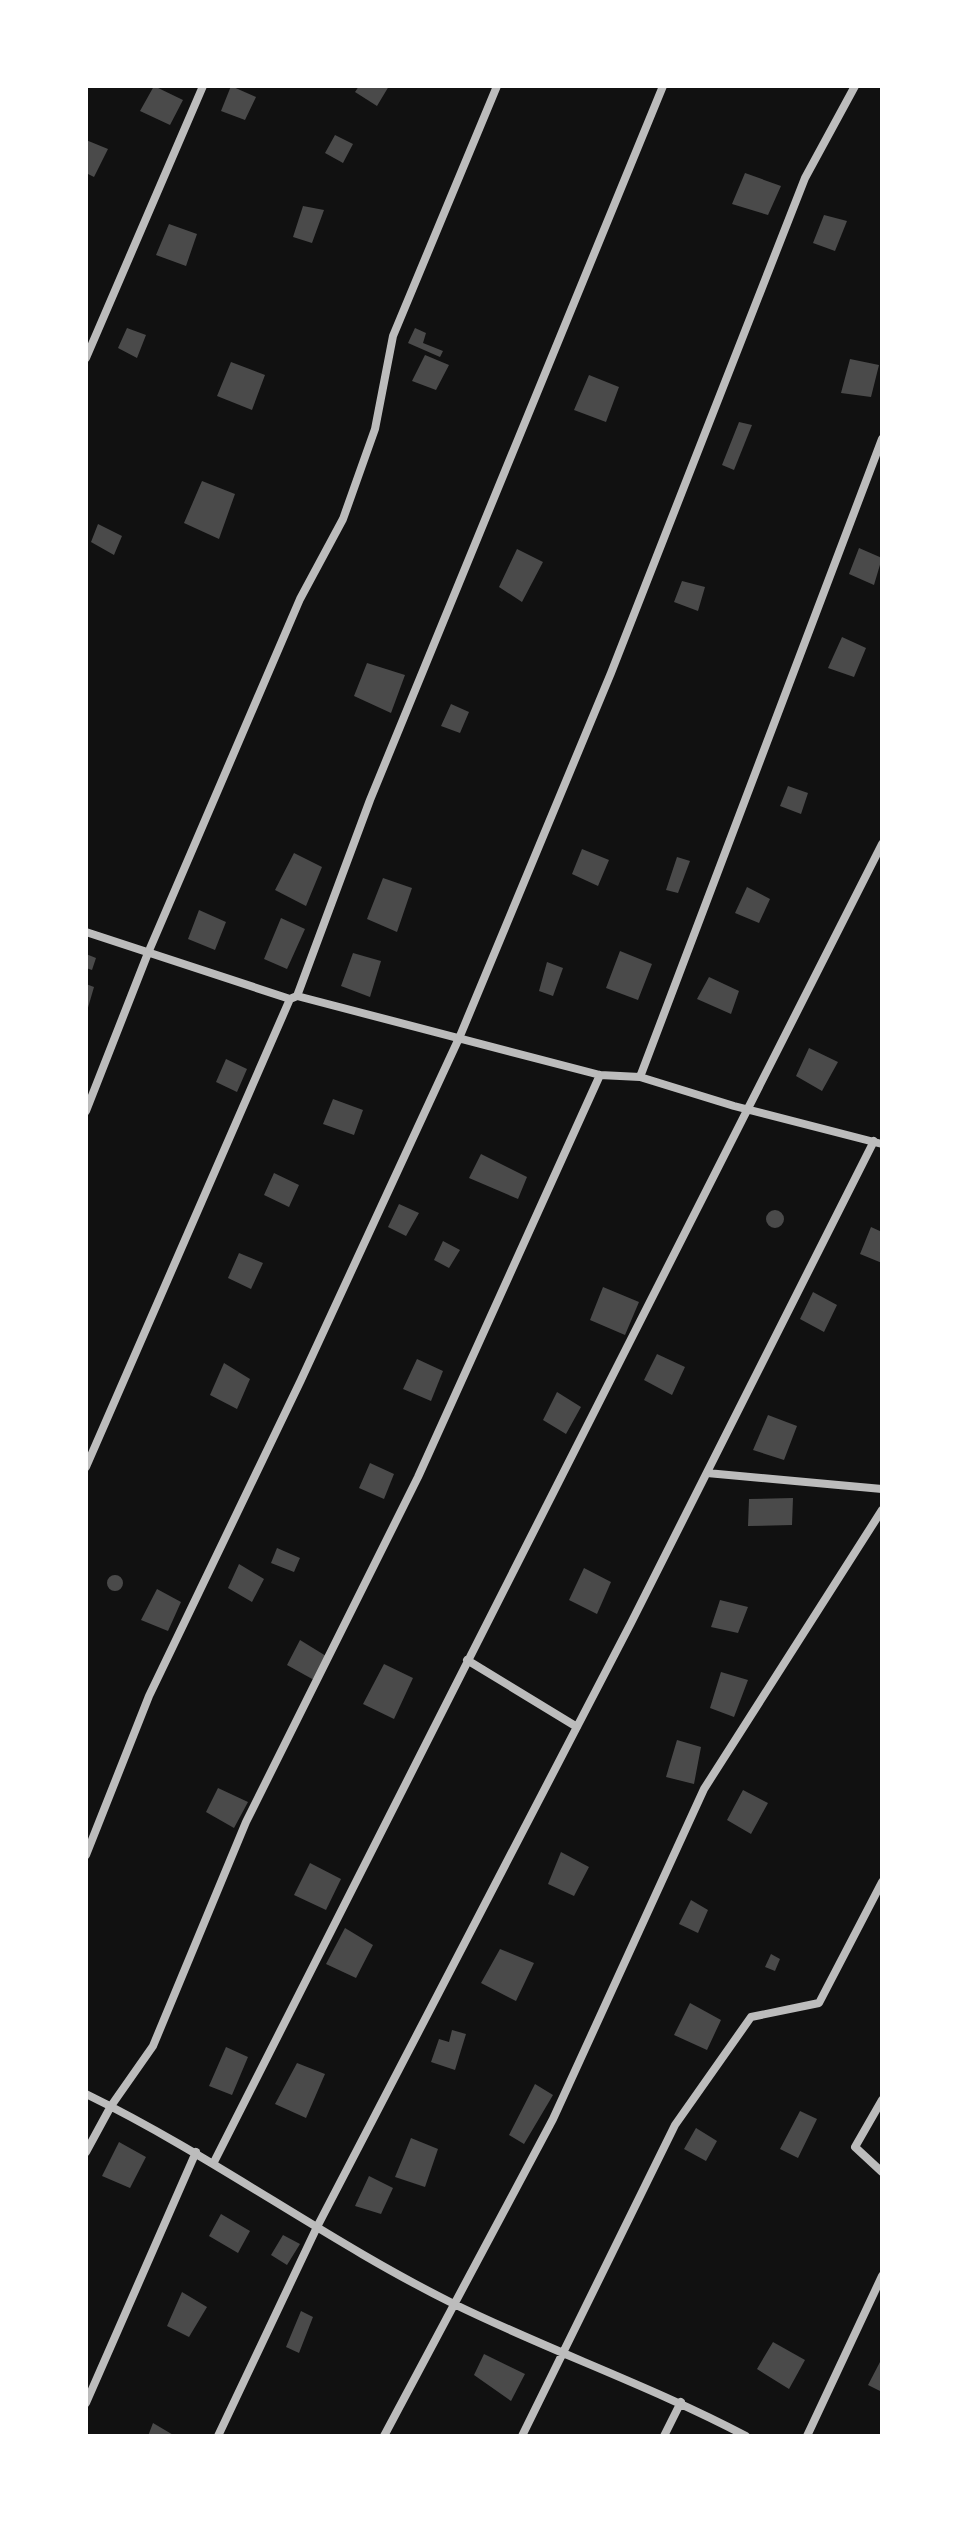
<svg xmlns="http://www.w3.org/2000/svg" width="968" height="2522" font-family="Ubuntu,sans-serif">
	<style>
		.building { fill: #4a4a4a }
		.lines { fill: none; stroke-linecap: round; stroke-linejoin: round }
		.minor { stroke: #bcbcbc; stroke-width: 8 }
	</style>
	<rect width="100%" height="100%" fill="#111"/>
	<!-- building -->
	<path class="building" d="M 154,86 L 183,100 L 170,125 L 140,111 Z
		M 231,86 L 256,97 L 245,120 L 221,111 Z
		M 359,86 L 389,86 L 377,106 L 355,92 Z
		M 335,135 L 353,144 L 343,163 L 325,153 Z
		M 86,140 L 108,149 L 94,177 L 86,173 Z
		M 745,173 L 781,186 L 768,215 L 732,204 Z
		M 303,206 L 324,210 L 312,243 L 293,237 Z
		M 824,215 L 847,221 L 835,251 L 813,243 Z
		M 169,224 L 197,234 L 186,266 L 156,255 Z
		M 127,328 L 146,335 L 137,358 L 118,348 Z
		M 415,328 L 426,333 L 423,343 L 443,351 L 440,357 L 408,343 Z
		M 425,355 L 449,365 L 436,390 L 412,381 Z
		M 850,359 L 879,365 L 871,397 L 841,393 Z
		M 231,362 L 265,375 L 252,410 L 217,396 Z
		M 589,375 L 619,387 L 606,422 L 574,410 Z
		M 739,422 L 752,425 L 734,470 L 722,465 Z
		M 202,481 L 235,494 L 219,539 L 184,523 Z
		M 98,524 L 122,536 L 114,555 L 91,542 Z
		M 859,548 L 882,558 L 874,585 L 849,574 Z
		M 517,549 L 543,562 L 522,602 L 499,587 Z
		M 682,581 L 705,587 L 698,611 L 674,602 Z
		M 842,637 L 866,648 L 854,677 L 828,668 Z
		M 367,663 L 405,675 L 391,713 L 354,696 Z
		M 451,704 L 469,712 L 460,733 L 441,726 Z
		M 788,786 L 808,793 L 801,814 L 780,806 Z
		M 582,849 L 609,860 L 598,886 L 572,874 Z
		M 294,853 L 322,867 L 306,906 L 275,890 Z
		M 677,857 L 690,861 L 678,893 L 666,890 Z
		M 383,878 L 412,888 L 397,932 L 367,919 Z
		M 747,887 L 770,899 L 759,923 L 735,913 Z
		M 199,910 L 226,922 L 215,950 L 188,939 Z
		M 281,918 L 305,929 L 287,969 L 264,959 Z
		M 620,951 L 652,964 L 638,1000 L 606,988 Z
		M 353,953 L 381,961 L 370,997 L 341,986 Z
		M 86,954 L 96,958 L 92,970 L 86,968 Z
		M 547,962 L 563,968 L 553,996 L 539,991 Z
		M 709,977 L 739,991 L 731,1014 L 697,999 Z
		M 86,984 L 94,987 L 87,1011 L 86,1011 Z
		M 809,1048 L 838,1062 L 822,1091 L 796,1076 Z
		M 226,1059 L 247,1069 L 237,1092 L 216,1082 Z
		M 333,1099 L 363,1110 L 354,1135 L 323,1124 Z
		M 481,1154 L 527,1177 L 518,1199 L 469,1178 Z
		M 274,1173 L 299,1185 L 289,1207 L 264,1195 Z
		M 399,1204 L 419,1213 L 406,1236 L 388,1227 Z
		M766 1219a9 9 0 1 1 18 0a9 9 0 1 1-18 0Z
		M 871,1227 L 882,1232 L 882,1263 L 860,1254 Z
		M 443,1241 L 460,1250 L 449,1268 L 434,1260 Z
		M 239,1253 L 263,1263 L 251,1289 L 228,1278 Z
		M 603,1287 L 639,1302 L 625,1335 L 590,1320 Z
		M 813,1292 L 837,1305 L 824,1332 L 800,1319 Z
		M 657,1354 L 685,1367 L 672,1395 L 644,1380 Z
		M 417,1359 L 443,1371 L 431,1401 L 403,1389 Z
		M 224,1363 L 250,1379 L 237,1409 L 210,1395 Z
		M 557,1392 L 581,1407 L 566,1434 L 543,1420 Z
		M 768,1415 L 797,1426 L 784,1460 L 753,1450 Z
		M 370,1463 L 394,1474 L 384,1499 L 359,1488 Z
		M 793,1498 L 792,1525 L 748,1526 L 749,1499 Z
		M 277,1548 L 300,1558 L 294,1572 L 271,1563 Z
		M 239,1564 L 264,1579 L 252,1602 L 228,1588 Z
		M 584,1568 L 611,1582 L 597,1614 L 569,1600 Z
		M107 1583a8 8 0 1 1 16 0a8 8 0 1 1-16 0Z
		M 157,1589 L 181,1602 L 168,1631 L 141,1620 Z
		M 720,1600 L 748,1607 L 738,1633 L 711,1627 Z
		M 300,1640 L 326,1656 L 314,1680 L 287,1665 Z
		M 384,1664 L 413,1678 L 394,1719 L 363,1704 Z
		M 721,1672 L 748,1680 L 734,1717 L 710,1708 Z
		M 677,1740 L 701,1747 L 694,1784 L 666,1777 Z
		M 218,1788 L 248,1802 L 234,1828 L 206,1812 Z
		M 743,1790 L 768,1803 L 751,1834 L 727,1820 Z
		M 561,1852 L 589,1867 L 574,1896 L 548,1884 Z
		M 310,1863 L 341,1879 L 326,1910 L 294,1895 Z
		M 691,1900 L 708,1910 L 698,1933 L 679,1924 Z
		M 345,1928 L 373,1945 L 356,1978 L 326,1964 Z
		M 500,1949 L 534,1963 L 516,2001 L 481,1983 Z
		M 771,1954 L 780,1959 L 775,1971 L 765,1967 Z
		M 690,2003 L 721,2020 L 707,2050 L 674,2035 Z
		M 452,2030 L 466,2034 L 455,2070 L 431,2062 L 439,2039 L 449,2042 Z
		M 226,2047 L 248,2057 L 232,2095 L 209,2086 Z
		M 297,2063 L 325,2074 L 306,2118 L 275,2104 Z
		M 535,2084 L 553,2095 L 524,2144 L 509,2135 Z
		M 800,2111 L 817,2119 L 798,2158 L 780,2149 Z
		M 696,2128 L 717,2141 L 706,2161 L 684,2149 Z
		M 411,2138 L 438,2149 L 425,2187 L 395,2177 Z
		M 119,2142 L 146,2157 L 130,2188 L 102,2176 Z
		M 369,2176 L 393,2188 L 381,2214 L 355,2206 Z
		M 221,2214 L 250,2231 L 238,2253 L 209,2236 Z
		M 283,2235 L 300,2244 L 287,2265 L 271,2255 Z
		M 182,2292 L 207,2307 L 189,2337 L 167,2326 Z
		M 301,2311 L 313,2317 L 299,2353 L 286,2347 Z
		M 773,2342 L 805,2360 L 789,2389 L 757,2369 Z
		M 484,2354 L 525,2374 L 511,2401 L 474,2375 Z
		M 880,2362 L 882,2363 L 882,2392 L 868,2385 Z
		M 153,2423 L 175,2436 L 148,2436 Z"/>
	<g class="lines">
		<!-- minor -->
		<path class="minor" d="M 86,358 L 203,86
			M 86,932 L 290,999 L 297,996 L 600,1075 L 640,1077 L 734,1106 L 882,1144
			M 297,996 L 370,800 L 663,86
			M 640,1077 L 882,439
			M 86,1111 L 148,953 L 300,599 L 343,519 L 375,429 L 393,336 L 497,86
			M 86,1467 L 290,999
			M 707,1473 L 882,1489
			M 467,1660 L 577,1727
			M 86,1855 L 149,1696 L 301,1380 L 460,1036 L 611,673 L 805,178 L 855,86
			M 86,2094 C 213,2156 327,2241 454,2304 C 550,2351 651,2386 746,2436
			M 882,2100 L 855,2147 L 882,2172
			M 86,2152 L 111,2106 L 153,2046 L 246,1822 L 418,1477 L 600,1075
			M 214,2162 L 882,844
			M 86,2403 L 196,2152
			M 218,2436 L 317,2227 L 631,1623 L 874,1141
			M 384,2436 L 553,2119 L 704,1789 L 882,1510
			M 522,2436 L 675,2125 L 751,2017 L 819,2003 L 882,1882
			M 664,2436 L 681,2402
			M 807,2436 L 882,2276"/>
	</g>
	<!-- border -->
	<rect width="968" height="2522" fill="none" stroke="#ffffff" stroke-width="176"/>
</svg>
